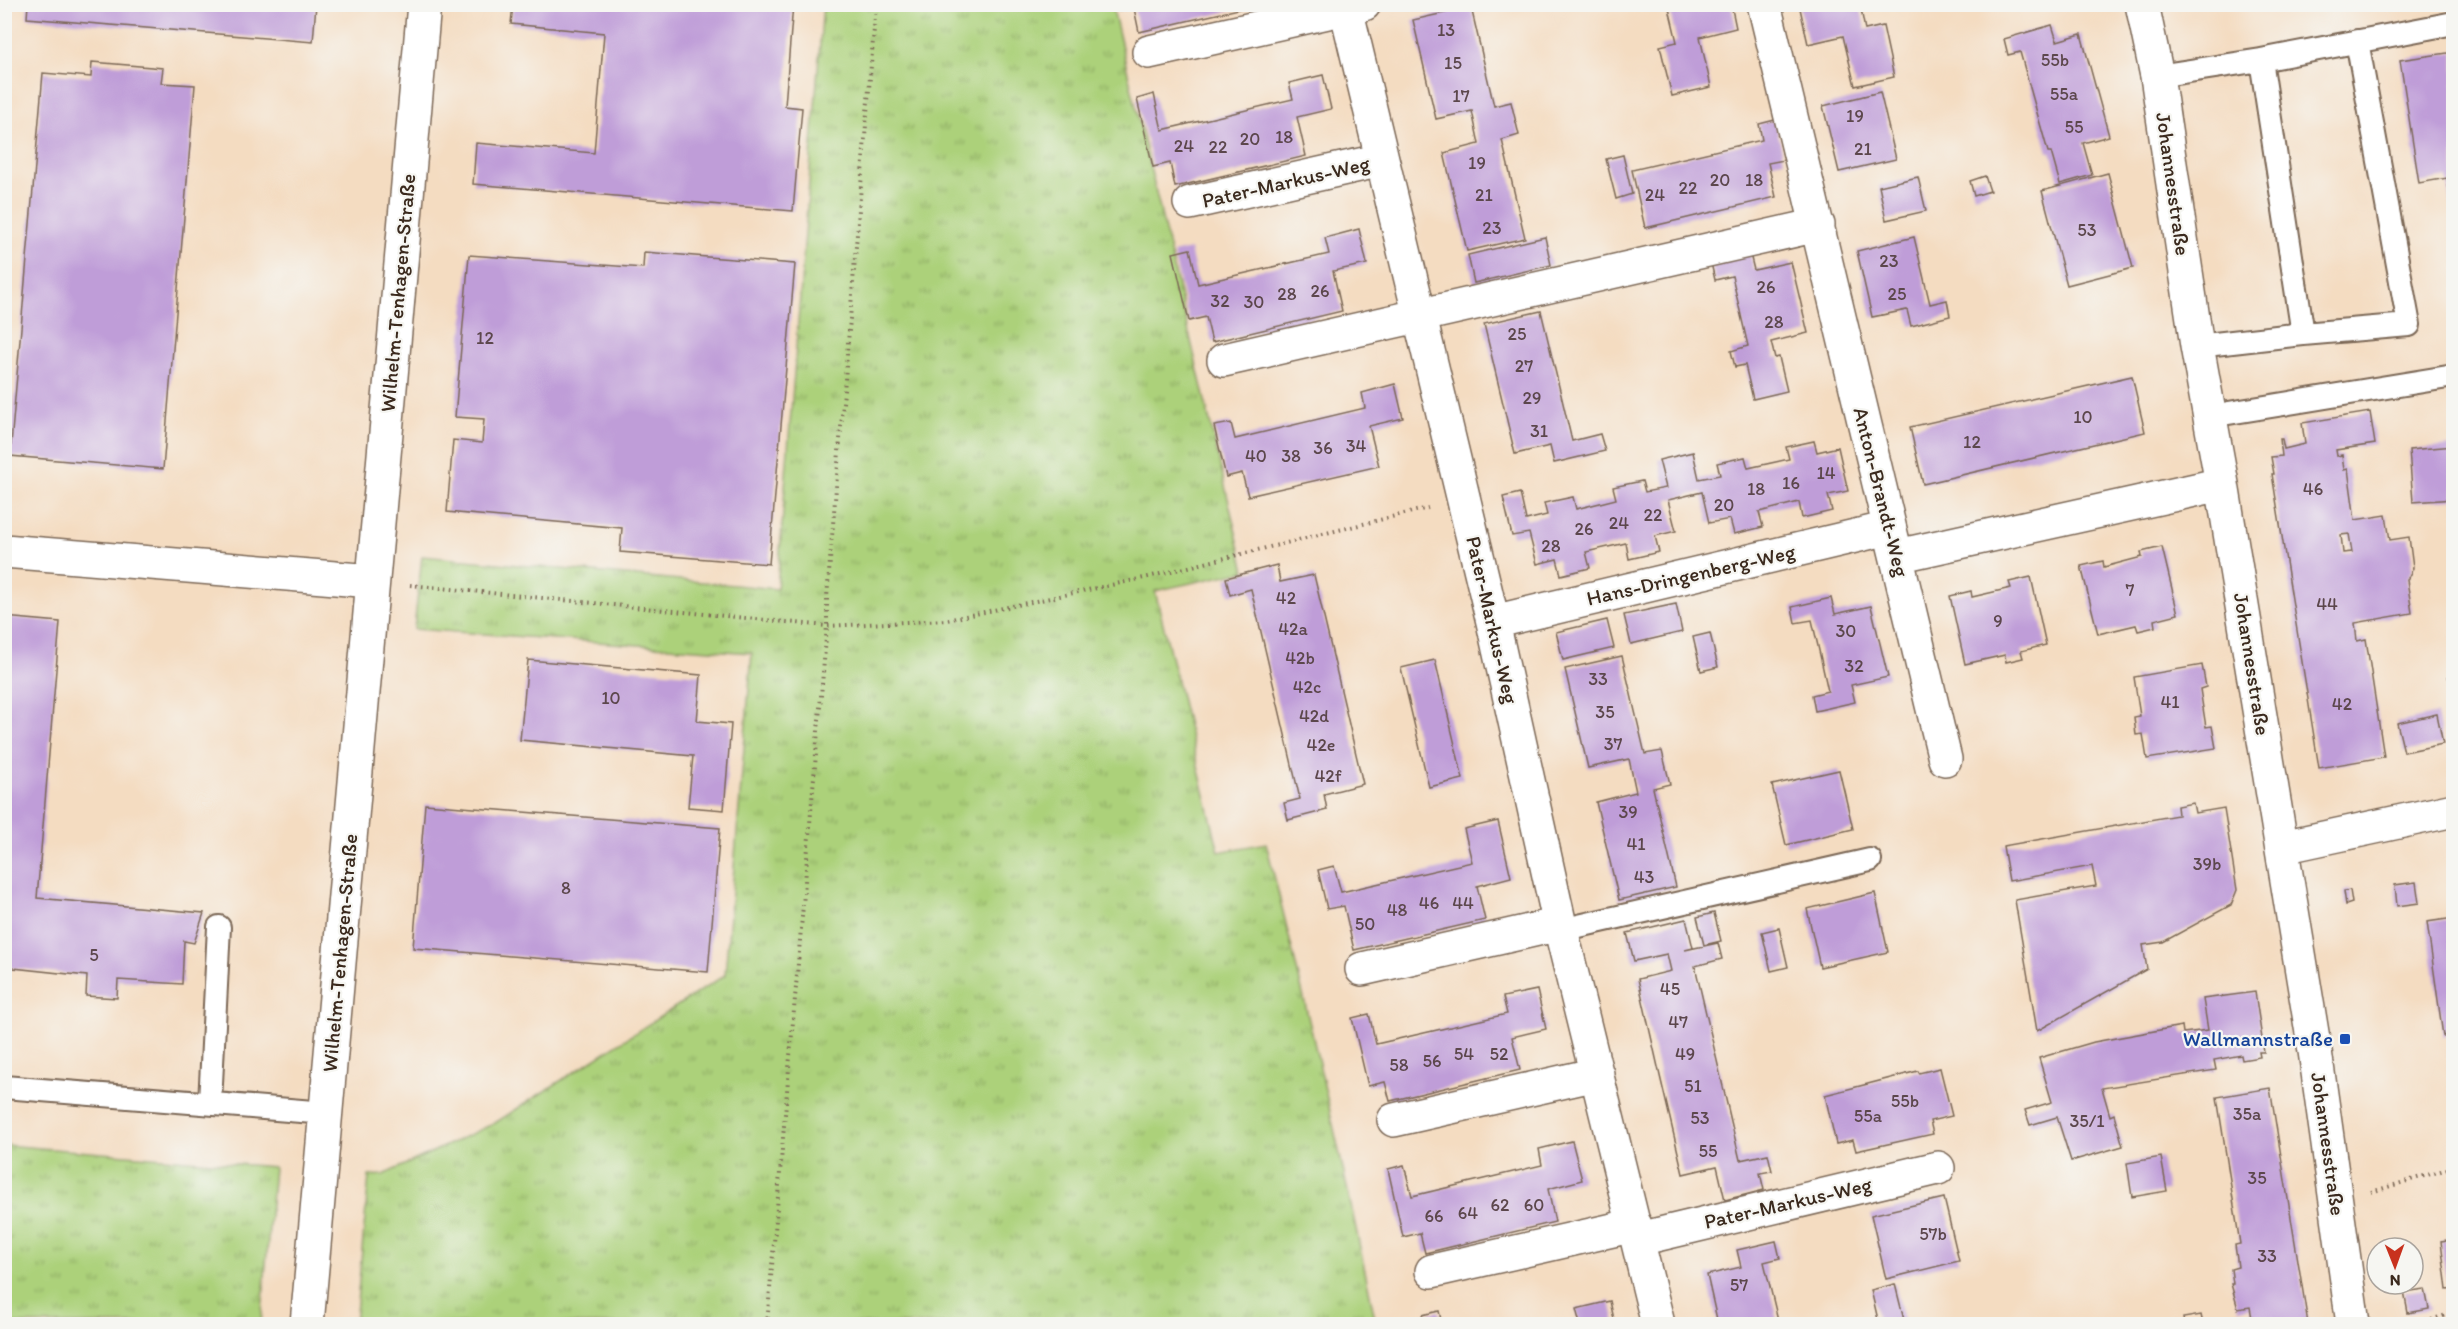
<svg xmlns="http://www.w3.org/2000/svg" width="2458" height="1329" font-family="Itim,sans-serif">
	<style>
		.grass { fill: url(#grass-tufts); stroke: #747e4c; stroke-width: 1.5 }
		.building { fill: #bf9dd8; fill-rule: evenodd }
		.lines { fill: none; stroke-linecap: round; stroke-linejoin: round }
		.service-casing { stroke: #7c6857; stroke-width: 26 }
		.minor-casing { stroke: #7c6857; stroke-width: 36 }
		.path { stroke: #7c6857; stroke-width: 4; stroke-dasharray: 1.5 4.5; stroke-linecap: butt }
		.service { stroke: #fff; stroke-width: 22 }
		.minor { stroke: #fff; stroke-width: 33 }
		.transit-dot { fill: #1a4fb4; stroke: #f6f6f2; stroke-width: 2 }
		.labels { text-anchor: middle; stroke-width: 4.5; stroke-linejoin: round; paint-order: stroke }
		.number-label { font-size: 18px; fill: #5c474c }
		.street-label { font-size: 21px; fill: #3b2a1e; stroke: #f6f6f2 }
		.transit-label { font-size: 21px; fill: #164399; stroke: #f6f6f2; text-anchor: end }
	</style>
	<defs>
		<pattern id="grass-tufts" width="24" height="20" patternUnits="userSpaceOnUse" patternTransform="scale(1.5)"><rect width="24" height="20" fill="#acd17a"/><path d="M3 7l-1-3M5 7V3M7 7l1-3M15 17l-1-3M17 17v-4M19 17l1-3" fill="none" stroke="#8daa63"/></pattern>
	</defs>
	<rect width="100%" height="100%" fill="#f6f6f2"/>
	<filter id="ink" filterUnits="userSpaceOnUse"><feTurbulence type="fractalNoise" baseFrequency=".0167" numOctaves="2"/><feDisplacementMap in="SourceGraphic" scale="12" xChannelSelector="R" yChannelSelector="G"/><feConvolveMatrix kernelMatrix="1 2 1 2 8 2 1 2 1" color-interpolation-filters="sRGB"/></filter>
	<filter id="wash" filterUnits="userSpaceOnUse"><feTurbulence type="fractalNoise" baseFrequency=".008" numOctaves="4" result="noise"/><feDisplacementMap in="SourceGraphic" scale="24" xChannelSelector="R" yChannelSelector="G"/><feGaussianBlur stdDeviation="1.35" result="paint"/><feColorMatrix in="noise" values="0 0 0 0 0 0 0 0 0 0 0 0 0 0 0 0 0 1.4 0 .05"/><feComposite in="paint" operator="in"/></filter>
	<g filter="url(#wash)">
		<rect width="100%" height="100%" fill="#f4dcc1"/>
		<!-- grass -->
		<path class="grass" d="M 823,5 L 1112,5 L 1245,571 L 1155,591 L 1219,852 L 1266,843 C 1306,1003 1343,1163 1376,1324 L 355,1324 L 369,1176 L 383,1175 L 495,1123 L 725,975 L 752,653 L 414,629 L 422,556 L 777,589 Z
			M 4,1145 L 274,1167 L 261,1324 L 5,1324 Z"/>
		<g id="blocks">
			<!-- building -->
			<path class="building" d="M 28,4 L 316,4 L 313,42 L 27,18 Z
				M 513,4 L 793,4 L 785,106 L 802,108 L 793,211 L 473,184 L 476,143 L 594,153 L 604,33 L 511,24 Z
				M 1115,4 L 1256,4 L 1256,5 L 1139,32 L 1134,8 L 1117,11 Z
				M 1668,4 L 1731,4 L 1736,28 L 1700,37 L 1711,87 L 1672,96 L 1660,46 L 1677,42 Z
				M 1799,4 L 1860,4 L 1865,30 L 1883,26 L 1894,77 L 1855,86 L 1843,36 L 1808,44 Z
				M 1471,7 L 1494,106 L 1511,102 L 1519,135 L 1502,140 L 1525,238 L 1467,251 L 1444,153 L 1479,144 L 1472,111 L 1436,119 L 1413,20 Z
				M 2052,25 L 2057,41 L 2081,34 L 2109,136 L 2083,143 L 2092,175 L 2060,184 L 2051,152 L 2048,152 L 2020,52 L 2008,55 L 2004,39 Z
				M 2454,52 L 2454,208 L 2452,208 L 2447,178 L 2419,183 L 2400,60 Z
				M 92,62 L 163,68 L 161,83 L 195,85 L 163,469 L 10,456 L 43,73 L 91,77 Z
				M 1323,75 L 1331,109 L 1297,117 L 1306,156 L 1175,187 L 1170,163 L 1153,167 L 1137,99 L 1154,94 L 1162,130 L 1293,99 L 1289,83 Z
				M 1880,92 L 1896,159 L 1839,172 L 1823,106 Z
				M 1775,120 L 1784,160 L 1768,163 L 1776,197 L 1645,228 L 1632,170 L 1762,140 L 1759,124 Z
				M 1623,155 L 1632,194 L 1616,199 L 1606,159 Z
				M 2108,173 L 2133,268 L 2067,285 L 2042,191 Z
				M 1985,176 L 1990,191 L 1974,196 L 1970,181 Z
				M 1918,177 L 1926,211 L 1886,220 L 1879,186 Z
				M 1359,229 L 1367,264 L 1333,271 L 1342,311 L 1212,342 L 1206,317 L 1189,321 L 1173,253 L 1190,249 L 1198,284 L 1329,254 L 1325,238 Z
				M 1545,237 L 1551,265 L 1474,283 L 1468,255 Z
				M 1914,237 L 1930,304 L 1947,300 L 1950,316 L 1911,326 L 1907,310 L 1872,317 L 1857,251 Z
				M 644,252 L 795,264 L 769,564 L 620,552 L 622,528 L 447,512 L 453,440 L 482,443 L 484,419 L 455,417 L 469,255 L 643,268 Z
				M 1750,254 L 1754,270 L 1791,262 L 1808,333 L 1771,342 L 1775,358 L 1779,357 L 1787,391 L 1753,399 L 1745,365 L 1735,367 L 1731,351 L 1748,346 L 1732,276 L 1715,280 L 1711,263 Z
				M 1541,311 L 1572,441 L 1600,434 L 1605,451 L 1554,463 L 1550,446 L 1515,454 L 1484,324 Z
				M 2132,376 L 2145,432 L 1923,484 L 1910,427 Z
				M 1395,384 L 1403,418 L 1369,426 L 1379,466 L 1248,496 L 1242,473 L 1226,477 L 1214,426 L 1231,423 L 1235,439 L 1365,408 L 1362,393 Z
				M 2370,412 L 2375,444 L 2336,450 L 2337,456 L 2342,455 L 2344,470 L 2348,469 L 2355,520 L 2386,515 L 2390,540 L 2409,537 L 2413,568 L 2407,580 L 2412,613 L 2355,623 L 2357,641 L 2366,639 L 2384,757 L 2319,768 L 2272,474 L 2274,474 L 2271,457 L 2282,456 L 2280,439 L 2282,439 L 2284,449 L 2305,444 L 2302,423 ZM 2349,534 L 2352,552 L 2343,553 L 2341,535 Z
				M 1814,441 L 1817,452 L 1838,447 L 1848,491 L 1828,495 L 1832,511 L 1802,518 L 1799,502 L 1759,512 L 1763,527 L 1734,534 L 1730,519 L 1709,523 L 1702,492 L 1668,500 L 1676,531 L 1655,536 L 1659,552 L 1629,559 L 1626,543 L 1586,552 L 1590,568 L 1561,575 L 1557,559 L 1537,564 L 1529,533 L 1512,536 L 1503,497 L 1520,493 L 1526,520 L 1547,515 L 1544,503 L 1573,497 L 1576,509 L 1616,499 L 1613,487 L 1642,481 L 1645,492 L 1666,488 L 1659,460 L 1693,452 L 1699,479 L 1720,475 L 1717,463 L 1745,457 L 1748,468 L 1789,459 L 1786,447 Z
				M 2454,446 L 2454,499 L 2413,502 L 2409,450 Z
				M 2162,547 L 2178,614 L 2154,620 L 2155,627 L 2138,631 L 2136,625 L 2098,634 L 2081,566 L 2103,561 L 2104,567 L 2142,557 L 2141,552 Z
				M 1277,565 L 1280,582 L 1314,575 L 1363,784 L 1324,794 L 1327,810 L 1288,820 L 1284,803 L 1300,799 L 1251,589 L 1230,595 L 1226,578 Z
				M 2031,577 L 2046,645 L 2021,651 L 2023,658 L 2006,662 L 2005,655 L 1965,664 L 1950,596 L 1971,591 L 1972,597 L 2011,588 L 2009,582 Z
				M 1831,598 L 1835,614 L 1871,606 L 1888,677 L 1851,685 L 1855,702 L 1815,711 L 1812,695 L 1828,691 L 1820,655 L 1812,620 L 1795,623 L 1792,607 Z
				M 1676,604 L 1682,632 L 1631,644 L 1624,615 Z
				M 4,617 L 60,622 L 37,898 L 204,913 L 194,943 L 184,941 L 182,984 L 118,980 L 117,998 L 86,996 L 87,976 L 4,967 Z
				M 1607,620 L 1614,648 L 1563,660 L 1556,632 Z
				M 1710,633 L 1718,667 L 1701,671 L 1693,637 Z
				M 1622,656 L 1645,754 L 1662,751 L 1670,784 L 1653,788 L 1676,887 L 1619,900 L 1596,802 L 1636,792 L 1629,759 L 1588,768 L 1565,669 Z
				M 528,660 L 701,675 L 697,721 L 731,724 L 724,810 L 688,807 L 693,756 L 520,740 Z
				M 1435,660 L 1463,779 L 1429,787 L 1401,668 Z
				M 2202,665 L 2206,687 L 2200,689 L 2206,727 L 2212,726 L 2216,748 L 2147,759 L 2143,734 L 2136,735 L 2134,717 L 2140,716 L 2134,677 Z
				M 2454,675 L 2454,697 L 2453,697 L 2448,676 Z
				M 2437,714 L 2443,744 L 2404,752 L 2397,723 Z
				M 1839,770 L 1853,829 L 1786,845 L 1772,785 Z
				M 2193,803 L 2195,813 L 2224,808 L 2237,890 L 2231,905 L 2163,942 L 2143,945 L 2147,969 L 2037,1031 L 2015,900 L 2096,886 L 2092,866 L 2009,881 L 2003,846 L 2178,815 L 2177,806 Z
				M 425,804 L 720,828 L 708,972 L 413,948 Z
				M 1498,821 L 1511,877 L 1477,886 L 1485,920 L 1354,950 L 1344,906 L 1327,909 L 1318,870 L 1334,866 L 1341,892 L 1472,862 L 1464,829 Z
				M 2416,882 L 2419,903 L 2397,906 L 2395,885 Z
				M 2350,890 L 2352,903 L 2346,905 L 2344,891 Z
				M 1875,893 L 1888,952 L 1820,967 L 1807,909 Z
				M 1714,913 L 1721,941 L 1704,945 L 1697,917 Z
				M 2454,918 L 2454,1034 L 2443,1036 L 2427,922 Z
				M 1686,919 L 1693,948 L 1685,950 L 1718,943 L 1722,959 L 1695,966 L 1740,1160 L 1768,1154 L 1772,1171 L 1760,1173 L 1764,1190 L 1725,1200 L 1717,1166 L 1683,1174 L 1660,1076 L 1638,979 L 1671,971 L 1667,954 L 1634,961 L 1627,933 Z
				M 1779,928 L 1788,967 L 1771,971 L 1762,932 Z
				M 1537,990 L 1546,1029 L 1512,1037 L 1520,1070 L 1390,1101 L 1385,1082 L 1368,1086 L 1352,1018 L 1369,1014 L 1376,1044 L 1507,1014 L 1503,997 Z
				M 2255,992 L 2264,1052 L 2259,1052 L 2260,1057 L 2242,1060 L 2241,1055 L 2214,1060 L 2216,1070 L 2102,1088 L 2110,1116 L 2114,1114 L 2123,1146 L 2071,1161 L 2057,1117 L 2030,1125 L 2025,1110 L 2052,1102 L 2039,1058 L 2094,1042 L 2182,1026 L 2183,1033 L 2208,1030 L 2203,999 Z
				M 1940,1068 L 1952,1116 L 1930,1121 L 1933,1134 L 1856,1151 L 1853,1140 L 1836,1144 L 1825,1095 L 1918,1071 L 1919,1073 Z
				M 2270,1088 L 2304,1298 L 2308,1324 L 2253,1324 L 2250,1307 L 2238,1309 L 2231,1284 L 2233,1284 L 2231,1269 L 2238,1267 L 2235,1245 L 2240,1244 L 2217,1097 Z
				M 1572,1141 L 1582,1180 L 1548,1189 L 1555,1222 L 1425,1253 L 1420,1233 L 1403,1237 L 1388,1169 L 1404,1165 L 1412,1196 L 1542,1165 L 1539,1149 Z
				M 2161,1157 L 2167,1191 L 2132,1197 L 2127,1163 Z
				M 1944,1198 L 1959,1261 L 1886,1279 L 1871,1215 Z
				M 2454,1239 L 2454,1289 L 2447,1290 L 2441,1241 Z
				M 1776,1241 L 1780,1258 L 1764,1262 L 1779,1324 L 1718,1324 L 1707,1275 L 1741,1267 L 1737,1250 Z
				M 1895,1284 L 1905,1324 L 1879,1324 L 1871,1290 Z
				M 2425,1289 L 2429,1309 L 2408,1313 L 2404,1292 Z
				M 1610,1301 L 1615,1324 L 1580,1324 L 1576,1309 Z
				M 1439,1311 L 1442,1324 L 1424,1324 L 1422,1315 Z
				M 2201,1315 L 2203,1324 L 2184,1324 L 2183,1318 Z"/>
		</g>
	</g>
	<g filter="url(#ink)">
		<use href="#blocks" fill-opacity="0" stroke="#7c6857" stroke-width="1.5"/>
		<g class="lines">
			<defs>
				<path id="service" d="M 2157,76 L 2261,60
					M 2303,334 L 2261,60 L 2454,23
					M 2197,346 L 2303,334 L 2409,325 L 2357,41
					M 2210,416 L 2454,376
					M 1561,930 L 1870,860
					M 4,1087 L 326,1113
					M 210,1103 L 219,927"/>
				<path id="minor" d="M 1345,4 L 1493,622 L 1561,930 L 1658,1324
					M 1764,4 L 1945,759
					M 2142,4 L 2157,76 L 2197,346 L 2222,484 L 2315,1051 L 2353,1324
					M 1149,52 L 1364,4
					M 1190,203 L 1382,160
					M 1224,360 L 1818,225
					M 4,551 L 372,581
					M 1897,556 L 2222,484
					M 1493,622 L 1889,528
					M 2282,847 L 2454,810
					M 1362,969 L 1560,924
					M 1394,1120 L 1597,1074
					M 1639,1239 L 1938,1168
					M 1432,1271 L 1635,1225
					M 307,1324 L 424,4"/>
			</defs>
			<!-- service casing -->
			<use href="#service" class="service-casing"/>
			<!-- minor casing -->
			<use href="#minor" class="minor-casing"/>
			<!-- path -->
			<path class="path" d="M 410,585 L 827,626 L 947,620 L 1144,578 L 1428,508
				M 2371,1192 L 2454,1167
				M 767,1324 L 827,626 L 827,597 L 876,4
				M 2420,1324 L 2454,1312"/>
			<!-- service -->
			<use href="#service" class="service"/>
			<!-- minor -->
			<use href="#minor" class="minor"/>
		</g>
	</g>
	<!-- markers -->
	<rect class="transit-dot" x="2339" y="1033" width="12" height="12" rx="3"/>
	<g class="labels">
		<!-- number labels -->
		<g class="number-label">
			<text x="1446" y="36">13</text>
			<text x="2055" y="66">55b</text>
			<text x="1453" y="69">15</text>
			<text x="2064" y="100">55a</text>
			<text x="1461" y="102">17</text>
			<text x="1855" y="122">19</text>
			<text x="2074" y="133">55</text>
			<text x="1284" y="143">18</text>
			<text x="1250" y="145">20</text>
			<text x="1184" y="152">24</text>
			<text x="1218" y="153">22</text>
			<text x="1863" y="155">21</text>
			<text x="1477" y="169">19</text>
			<text x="1720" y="186">20</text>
			<text x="1754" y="186">18</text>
			<text x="1688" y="194">22</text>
			<text x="1484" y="201">21</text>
			<text x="1655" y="201">24</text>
			<text x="1492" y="234">23</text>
			<text x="2087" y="236">53</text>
			<text x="1889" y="267">23</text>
			<text x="1766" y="293">26</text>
			<text x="1320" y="297">26</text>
			<text x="1287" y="300">28</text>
			<text x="1897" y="300">25</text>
			<text x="1220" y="307">32</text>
			<text x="1254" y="308">30</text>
			<text x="1774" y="328">28</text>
			<text x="1517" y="340">25</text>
			<text x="485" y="344">12</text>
			<text x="1524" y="372">27</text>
			<text x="1532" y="404">29</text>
			<text x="2083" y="423">10</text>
			<text x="1539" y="437">31</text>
			<text x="1972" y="448">12</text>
			<text x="1356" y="452">34</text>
			<text x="1323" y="454">36</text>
			<text x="1256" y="462">40</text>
			<text x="1291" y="462">38</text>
			<text x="1826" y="479">14</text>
			<text x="1791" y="489">16</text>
			<text x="1756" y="495">18</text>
			<text x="2313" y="495">46</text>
			<text x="1724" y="511">20</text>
			<text x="1653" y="521">22</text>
			<text x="1619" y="529">24</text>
			<text x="1584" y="535">26</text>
			<text x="1551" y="552">28</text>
			<text x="2130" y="596">7</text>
			<text x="1286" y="604">42</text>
			<text x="2327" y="610">44</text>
			<text x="1998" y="627">9</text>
			<text x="1293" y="635">42a</text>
			<text x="1846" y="637">30</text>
			<text x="1300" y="664">42b</text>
			<text x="1854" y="672">32</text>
			<text x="1598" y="685">33</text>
			<text x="1307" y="693">42c</text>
			<text x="611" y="704">10</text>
			<text x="2170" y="708">41</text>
			<text x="2342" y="710">42</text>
			<text x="1605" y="718">35</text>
			<text x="1314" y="722">42d</text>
			<text x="1613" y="750">37</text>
			<text x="1321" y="751">42e</text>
			<text x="1328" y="782">42f</text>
			<text x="1628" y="818">39</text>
			<text x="1636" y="850">41</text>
			<text x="2207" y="870">39b</text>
			<text x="1644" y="883">43</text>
			<text x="566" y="894">8</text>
			<text x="1429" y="909">46</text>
			<text x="1463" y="909">44</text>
			<text x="1397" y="916">48</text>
			<text x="1365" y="930">50</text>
			<text x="94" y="961">5</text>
			<text x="1670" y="995">45</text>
			<text x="1678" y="1028">47</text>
			<text x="1464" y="1060">54</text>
			<text x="1499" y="1060">52</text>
			<text x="1685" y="1060">49</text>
			<text x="1432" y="1067">56</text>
			<text x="1399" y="1071">58</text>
			<text x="1693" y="1092">51</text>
			<text x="1905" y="1107">55b</text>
			<text x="2247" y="1120">35a</text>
			<text x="1868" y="1122">55a</text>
			<text x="1700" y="1124">53</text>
			<text x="2087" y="1127">35/1</text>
			<text x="1708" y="1157">55</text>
			<text x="2257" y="1184">35</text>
			<text x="1500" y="1211">62</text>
			<text x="1534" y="1211">60</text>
			<text x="1468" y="1219">64</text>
			<text x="1434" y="1222">66</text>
			<text x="1933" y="1240">57b</text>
			<text x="2267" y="1262">33</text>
			<text x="1739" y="1291">57</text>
		</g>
		<!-- street labels -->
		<g class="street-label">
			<text transform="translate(1286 182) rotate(-13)" y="7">Pater-Markus-Weg</text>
			<text transform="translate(2173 184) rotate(82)" y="7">Johannesstraße</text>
			<text transform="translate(398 293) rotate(-85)" y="7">Wilhelm-Tenhagen-Straße</text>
			<text transform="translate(1881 492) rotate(76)" y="7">Anton-Brandt-Weg</text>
			<text transform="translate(1691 575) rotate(-13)" y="7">Hans-Dringenberg-Weg</text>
			<text transform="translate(1492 620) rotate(77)" y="7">Pater-Markus-Weg</text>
			<text transform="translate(2252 664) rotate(81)" y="7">Johannesstraße</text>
			<text transform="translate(340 953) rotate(-85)" y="7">Wilhelm-Tenhagen-Straße</text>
			<text transform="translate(2328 1144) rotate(82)" y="7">Johannesstraße</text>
			<text transform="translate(1788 1203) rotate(-13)" y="7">Pater-Markus-Weg</text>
		</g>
		<!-- transit labels -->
		<g class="transit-label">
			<text x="2333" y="1046">Wallmannstraße</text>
		</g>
	</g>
	<!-- margin -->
	<rect width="2458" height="1329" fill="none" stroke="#f6f6f2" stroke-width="24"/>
	<!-- north arrow -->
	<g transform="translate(2395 1266) rotate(179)"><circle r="28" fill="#f6f6f2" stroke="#aba49d" stroke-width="1.5"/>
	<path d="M0-4.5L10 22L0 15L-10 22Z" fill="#c8321e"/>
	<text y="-9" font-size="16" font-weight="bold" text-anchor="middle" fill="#3b2a1e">N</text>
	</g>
</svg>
